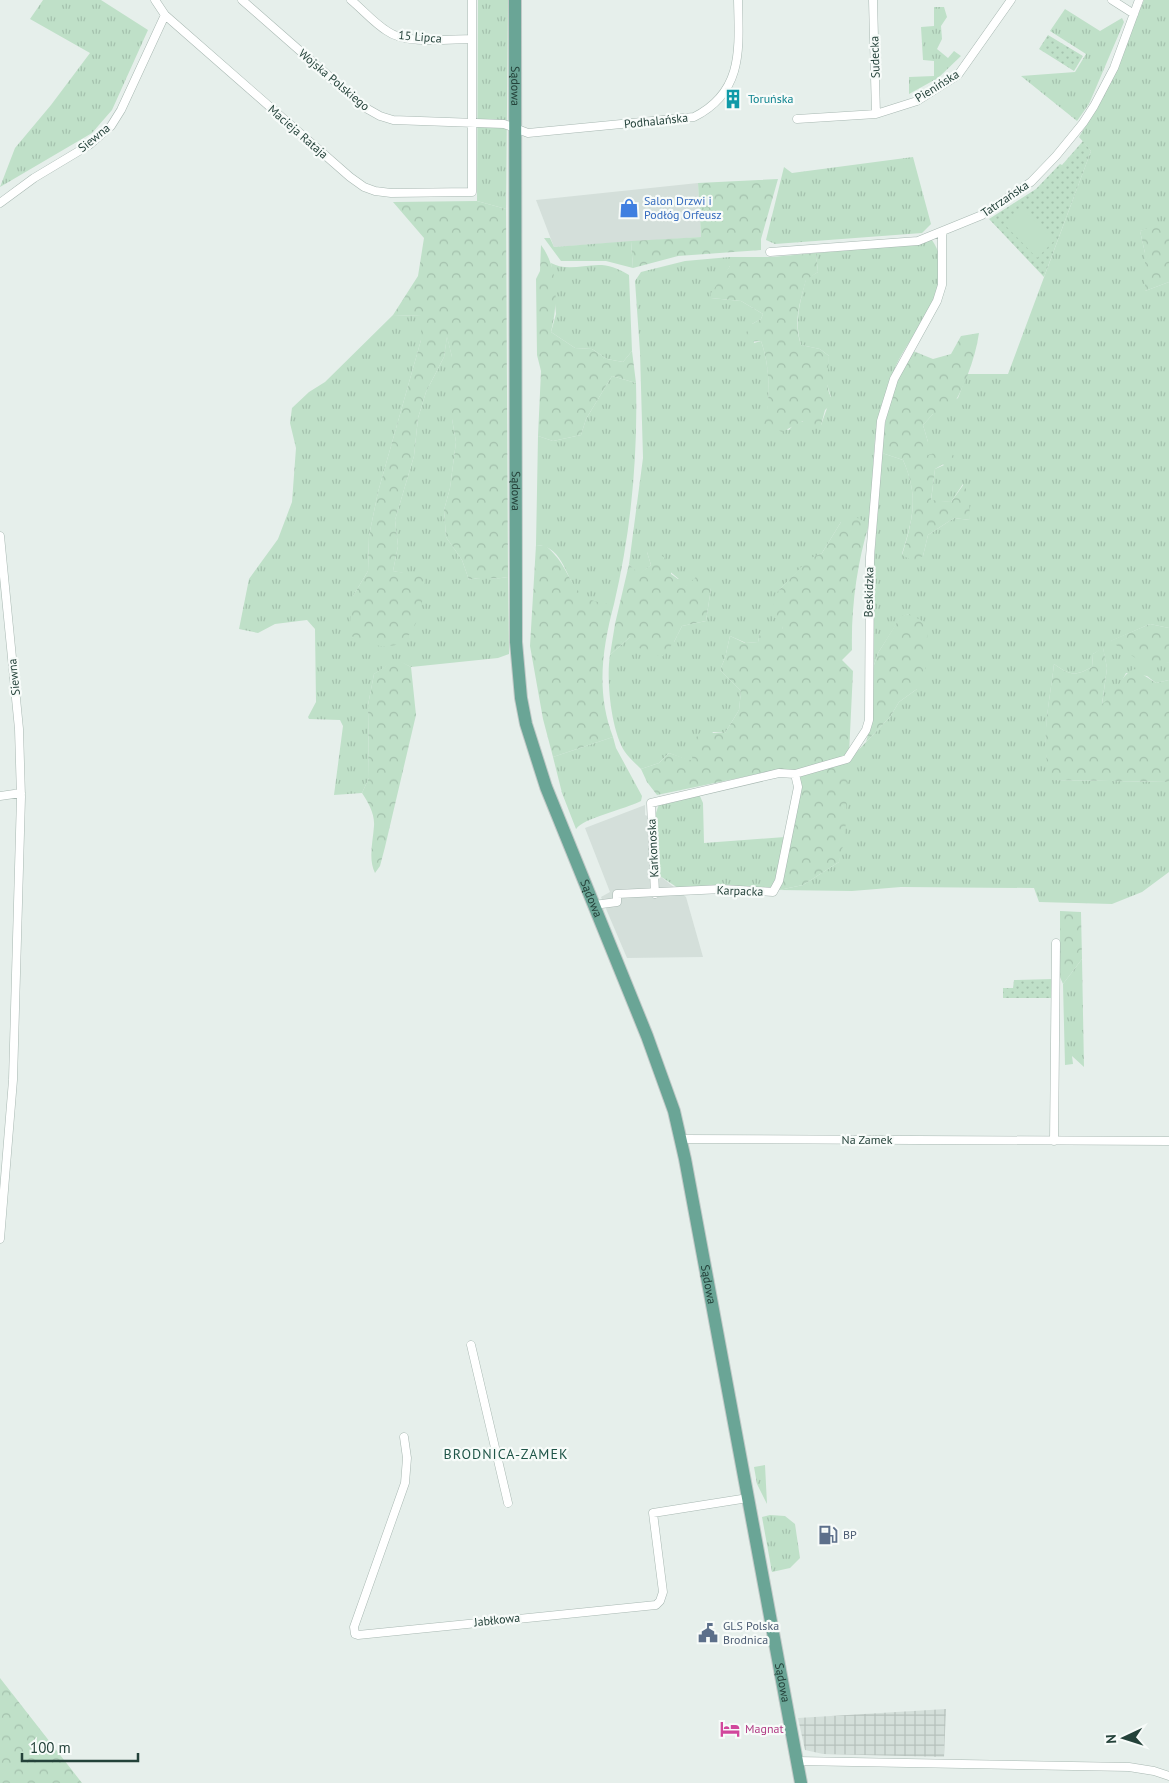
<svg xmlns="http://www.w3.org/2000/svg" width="1169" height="1783" font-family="'PT Sans',sans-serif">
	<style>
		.built { fill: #d4dfda }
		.industrial { fill: url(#industrial-grid) }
		.grass { fill: url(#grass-tufts) }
		.forest { fill: url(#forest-crowns) }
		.park { fill: url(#park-dots) }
		.pitch { fill: #bfe0c8 }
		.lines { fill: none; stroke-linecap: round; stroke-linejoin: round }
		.street-casing { stroke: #a8b8b2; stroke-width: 9 }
		.primary-casing { stroke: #c2cac8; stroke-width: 14 }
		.street { stroke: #fff; stroke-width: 8 }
		.primary { stroke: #6aa596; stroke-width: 12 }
		.labels { text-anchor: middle; stroke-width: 4.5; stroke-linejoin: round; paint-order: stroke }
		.street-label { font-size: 12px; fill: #24423a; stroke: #f7fbf9 }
		.culture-label { font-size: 12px; fill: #0d838f; stroke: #f7fbf9; text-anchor: start }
		.shop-label { font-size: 12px; fill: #366cbe; stroke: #f7fbf9; text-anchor: start }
		.service-label { font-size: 12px; fill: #4e5e75; stroke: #f7fbf9; text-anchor: start }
		.hotel-label { font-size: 12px; fill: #b23c85; stroke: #f7fbf9; text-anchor: start }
		.neighbourhood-label { font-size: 14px; letter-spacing: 1px; fill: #1f5548; stroke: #f7fbf9 }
	</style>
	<defs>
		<pattern id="industrial-grid" width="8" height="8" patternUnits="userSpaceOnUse" patternTransform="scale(1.25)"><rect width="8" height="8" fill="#d4dfda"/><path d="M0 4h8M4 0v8" fill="none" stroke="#b6c1bc"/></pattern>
		<pattern id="grass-tufts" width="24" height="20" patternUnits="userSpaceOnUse" patternTransform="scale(1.25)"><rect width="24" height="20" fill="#bfe0c8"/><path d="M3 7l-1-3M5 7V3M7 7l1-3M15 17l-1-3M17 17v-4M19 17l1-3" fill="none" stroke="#a4c1ad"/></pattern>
		<pattern id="forest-crowns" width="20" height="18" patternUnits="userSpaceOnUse" patternTransform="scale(1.25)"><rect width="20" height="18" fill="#bfe0c8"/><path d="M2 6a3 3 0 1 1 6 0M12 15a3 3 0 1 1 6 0" fill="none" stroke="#a4c1ad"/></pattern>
		<pattern id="park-dots" width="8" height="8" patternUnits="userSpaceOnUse" patternTransform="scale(1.25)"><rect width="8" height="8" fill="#bfe0c8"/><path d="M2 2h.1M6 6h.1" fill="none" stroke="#a4c1ad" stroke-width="1.8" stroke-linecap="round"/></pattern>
	</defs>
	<rect width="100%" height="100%" fill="#e6efeb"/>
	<!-- built -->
	<path class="built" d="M 698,183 L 701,237 L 554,247 L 536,200 Z
		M 645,805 L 645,815 L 654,819 L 660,876 L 686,897 L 703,957 L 627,958 L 601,897 L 610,892 L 585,828 Z"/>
	<!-- industrial -->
	<path class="industrial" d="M 946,1709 L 944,1757 L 823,1754 L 805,1750 L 798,1718 Z"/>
	<!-- grass -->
	<path class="grass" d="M 43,0 L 101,0 L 148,30 L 112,110 L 92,133 L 0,187 L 15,148 L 51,105 L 90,53 L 30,19 Z
		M 478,0 L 508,0 L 506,209 L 477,201 Z
		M 1144,0 L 1169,0 L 1169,224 L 1140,231 L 1145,253 L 1145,291 L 1169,282 L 1169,628 L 1150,624 L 1111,641 L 1169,663 L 1169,680 L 1156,683 L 1147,676 L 1126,673 L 1114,696 L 1102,705 L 1107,668 L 1103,648 L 1093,654 L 1092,667 C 1074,677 1070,675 1054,664 C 1050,701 1039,744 1052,780 L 1169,782 L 1169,872 L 1142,892 L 1112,904 L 1039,902 L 1034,888 L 901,887 L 852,891 L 779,890 L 803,885 L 839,862 L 847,762 L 890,717 L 899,702 L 917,689 L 909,614 L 901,617 L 878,653 L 873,668 L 871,604 L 882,453 L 903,460 C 919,496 913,518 902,554 L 923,556 L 928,535 L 954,518 L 970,520 L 963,484 L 951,502 L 931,501 L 935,469 L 944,465 L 928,455 L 928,442 L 923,425 L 933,414 L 958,398 L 967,374 L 1008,374 L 1091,151 L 1079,137 L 1105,94 Z
		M 934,7 L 944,7 L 947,17 L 941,26 L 942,39 L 937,49 L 948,58 L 954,51 L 961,56 L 938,78 L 909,94 L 909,77 L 934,76 L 934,61 L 923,60 L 921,27 L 934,26 Z
		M 1065,9 L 1100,31 L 1122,18 L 1124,22 L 1089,104 L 1077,121 L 1021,76 L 1075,72 L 1086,54 L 1050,31 Z
		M 913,157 L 931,224 L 922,233 L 775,244 L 766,240 L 784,167 L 792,173 Z
		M 544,238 L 550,238 L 554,247 L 631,241 L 633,268 L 606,261 L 561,261 Z
		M 932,240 C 963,286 908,332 893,373 C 886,393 878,417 875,439 C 872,467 873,496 869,524 L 841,522 L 822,553 L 809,560 L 778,591 L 783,630 L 760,633 L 758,642 L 746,643 L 730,636 L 725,658 L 720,670 L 741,691 L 739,710 L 725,733 L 713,732 L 693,762 L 669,753 L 659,763 L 641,769 C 636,764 629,758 625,752 C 611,731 606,679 610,655 L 630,637 L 674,642 L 682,626 L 706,621 L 711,588 L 687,586 L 647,552 L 651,565 L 639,575 L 629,564 L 643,458 L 640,352 L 635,281 L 641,272 L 685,261 L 730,257 L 730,266 L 711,298 L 741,301 L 763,314 L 761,319 L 752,324 L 754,343 L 761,341 C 770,366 771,399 765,424 L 789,430 L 794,424 L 804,421 L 808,425 L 821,425 L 831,397 L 826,381 L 829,356 L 820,349 L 801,345 C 794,322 800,302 806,279 L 818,272 L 816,253 L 917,244 Z
		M 551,263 C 568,272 584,264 602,265 C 612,266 621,270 629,275 L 632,351 L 623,362 L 607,359 L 592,349 L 575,348 L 551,332 L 556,314 Z
		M 393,315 L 421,316 L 421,340 L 378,492 L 369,536 L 368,571 L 353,596 L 403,573 L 393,571 L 398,546 L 395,520 L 414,456 L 418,418 L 426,392 L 444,357 L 447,336 L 452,357 L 452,419 L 456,442 L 450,488 L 444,510 L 446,537 L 462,560 L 469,580 C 483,576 494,580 508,577 L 509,654 L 498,658 L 411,667 L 396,660 L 374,674 L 368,705 L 369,778 L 362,793 L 334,795 L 343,726 L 340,720 L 309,719 L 308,717 L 316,702 L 315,629 L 307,620 L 275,624 L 258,633 L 239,629 L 249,579 L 278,539 L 292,502 L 296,448 L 290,423 L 292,408 L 309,392 L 325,382 Z
		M 612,376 L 636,383 C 638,457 631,532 614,604 C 604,604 591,604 583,598 C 565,581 565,546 536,545 L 538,436 L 553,441 L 581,435 L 586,419 Z
		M 613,737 L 616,748 L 642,796 L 641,801 C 626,809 583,818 576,829 L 562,793 L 553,757 Z
		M 699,794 L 703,803 L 704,843 L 785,837 L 779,874 L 773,888 L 764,890 L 681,890 L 660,876 L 654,819 L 659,804 Z
		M 1082,959 L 1084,1067 L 1072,1056 L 1073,1064 L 1065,1065 L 1063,984 Z
		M 765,1465 L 767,1504 L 757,1484 L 754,1467 Z
		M 770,1515 L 785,1516 L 795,1524 L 800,1558 L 790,1568 L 772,1572 L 762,1517 Z"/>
	<!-- forest -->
	<path class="forest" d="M 778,179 L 761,239 L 761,250 L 678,256 L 633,268 L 631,241 L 701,237 L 698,183 Z
		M 477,201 L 506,209 L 508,577 C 494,580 483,576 469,580 L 462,560 L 446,537 L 444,510 L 450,488 L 456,442 L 452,419 L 452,357 L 447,337 L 444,357 L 426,392 L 418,418 L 414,456 L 395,520 L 398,546 L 393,571 L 424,576 C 425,598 418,643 390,646 C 376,648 361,640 349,635 L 353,596 L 368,571 L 369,536 L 378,492 L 421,340 L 421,316 L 393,315 L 418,276 L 424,238 L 393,202 Z
		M 1166,223 L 1169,224 L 1169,282 L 1145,291 L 1145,253 L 1140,231 Z
		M 541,245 C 559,269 558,304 551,332 L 575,348 L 592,349 L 607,359 L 623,362 L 632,351 L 636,383 L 612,376 L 586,419 L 581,435 L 553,441 L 538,436 L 541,371 L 537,355 L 536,279 L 540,271 Z
		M 816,253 L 818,272 L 806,280 C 800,302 793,322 801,345 L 820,349 L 829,356 C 829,373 823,387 834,402 L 825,410 L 821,425 L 807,425 L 803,421 L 782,432 L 764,424 C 771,399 770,366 761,341 L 746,342 L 745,334 L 752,324 L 761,319 L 763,314 L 741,301 L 711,298 L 711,293 L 730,266 L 730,257 L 772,257 Z
		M 979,333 C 975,361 963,390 948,414 L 933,414 L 923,425 L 928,442 L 928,455 L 947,449 L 955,457 L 935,469 L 931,500 L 951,502 L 964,484 L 969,497 L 970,520 L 954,518 L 928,535 L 923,556 L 913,561 L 902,555 C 913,519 919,496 903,460 L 882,453 C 884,416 893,382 913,351 L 933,359 L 951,354 L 961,336 Z
		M 858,518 L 869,524 C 857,564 851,607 852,650 L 842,660 L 853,671 L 845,837 L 839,862 L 803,885 L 779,890 L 801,784 L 796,770 L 772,771 L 657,795 L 647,782 L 641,769 L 659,763 L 669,753 L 693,761 L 690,744 L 700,733 L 725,733 L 739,710 L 741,691 L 720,670 L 725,658 L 730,636 L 745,643 L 758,642 L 760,633 L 770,627 L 783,629 L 780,620 L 769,615 L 778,591 L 809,559 L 822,553 L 841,522 Z
		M 536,545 L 546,546 C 577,572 565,602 614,604 C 602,649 596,693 613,737 L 553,757 L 543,719 L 530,646 Z
		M 647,552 L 662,556 L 672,563 L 671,574 L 678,579 L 685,579 L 687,586 L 696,577 L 706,575 L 711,588 L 706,621 L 682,626 L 674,642 L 662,657 L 639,648 L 630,637 L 610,655 L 615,624 L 629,564 L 639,574 L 651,565 Z
		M 909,614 L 928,624 L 925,671 L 917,689 L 899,702 L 890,717 L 866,742 L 872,720 L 873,668 L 878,653 L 901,616 Z
		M 1150,624 L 1169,628 L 1169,663 L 1137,659 L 1110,641 Z
		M 1103,647 L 1107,668 L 1102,704 C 1118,694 1119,676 1134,669 L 1156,683 L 1169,680 L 1169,782 L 1051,780 C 1039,743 1050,701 1054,664 C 1070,675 1074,677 1092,667 L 1093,654 Z
		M 396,659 L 411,667 L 416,715 L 385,847 L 380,866 L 375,873 C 368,859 373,841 374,826 C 375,814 368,802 362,793 L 369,778 L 368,705 L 374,674 Z
		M 1060,911 L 1081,912 L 1082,959 L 1063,984 L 1060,977 Z
		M 0,1678 L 82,1783 L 0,1783 Z"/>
	<!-- park -->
	<path class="park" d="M 1048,35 L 1083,56 L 1074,71 L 1039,49 Z
		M 1083,141 L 1091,151 L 1044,277 L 989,219 L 1036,189 L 1060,164 L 1062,165 Z
		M 1053,979 L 1052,998 L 1003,998 L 1003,988 L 1013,988 L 1014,980 Z"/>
	<!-- pitch -->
	<path class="pitch" d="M 1022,208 L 1054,241 L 1037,258 L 1005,225 Z"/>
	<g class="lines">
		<defs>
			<path id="street" d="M 155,0 L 165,15 L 350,177 L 364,187 L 375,191 L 391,193 L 472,192 L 472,0
				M 242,0 L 364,107 L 380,116 L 393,120 L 504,124 L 528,133 L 694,117 C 744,92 739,48 738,0
				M 351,0 C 363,10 374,23 387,31 C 406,45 449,39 472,39
				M 873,0 L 876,114
				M 1112,0 L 1134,14
				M 797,119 L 876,114 L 917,101 L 958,75 L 1011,0
				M 0,203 L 34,178 L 89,145 L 111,126 L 121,110 L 165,15
				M 770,252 L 918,241 L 982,215 L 1031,182 L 1056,156 L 1083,123 L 1094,106 L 1114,68 L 1139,0
				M 0,536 L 19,729 L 21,797 L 13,1080 L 0,1239
				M 0,796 L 21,793
				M 655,894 L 651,803 L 779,773 L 795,774 L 847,759 L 866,730 L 869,720 L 870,557 L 881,421 L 894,379 L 937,301 L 942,285 L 942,232
				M 594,905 L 617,902 L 617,894 L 722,889 L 773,892 L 779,881 L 798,787 L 795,774
				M 681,1139 L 1169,1141
				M 1054,1141 L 1056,943
				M 471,1345 L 508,1503
				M 404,1437 L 407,1458 L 405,1483 L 354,1627 L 355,1634 L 358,1635 L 656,1605 L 660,1601 L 663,1592 L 653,1513 L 748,1498
				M 797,1761 L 1129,1767 L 1154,1771 L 1169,1776"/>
			<g id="primary">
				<path id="s1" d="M 515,0 L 516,642 L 521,698 L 526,724 L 546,787 L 647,1036 L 674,1111 L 685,1159 L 801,1783"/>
			</g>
		</defs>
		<!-- street casing -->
		<use href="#street" class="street-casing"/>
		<!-- primary casing -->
		<use href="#primary" class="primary-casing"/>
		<!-- street -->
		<use href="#street" class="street"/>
		<!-- primary -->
		<use href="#primary" class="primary"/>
	</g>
	<!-- icons -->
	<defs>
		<symbol id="building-bare" viewBox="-9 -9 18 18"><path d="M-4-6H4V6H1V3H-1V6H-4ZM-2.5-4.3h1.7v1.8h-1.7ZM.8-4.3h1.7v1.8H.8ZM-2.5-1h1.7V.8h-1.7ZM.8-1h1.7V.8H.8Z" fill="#0f9aa8" stroke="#f7fbf9" stroke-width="2.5" paint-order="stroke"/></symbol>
		<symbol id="shop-bare" viewBox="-9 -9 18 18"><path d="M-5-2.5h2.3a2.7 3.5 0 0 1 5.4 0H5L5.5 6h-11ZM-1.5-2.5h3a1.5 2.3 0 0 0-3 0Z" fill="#3f7fe0" stroke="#f7fbf9" stroke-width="2.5" paint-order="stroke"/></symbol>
		<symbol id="fuel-bare" viewBox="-9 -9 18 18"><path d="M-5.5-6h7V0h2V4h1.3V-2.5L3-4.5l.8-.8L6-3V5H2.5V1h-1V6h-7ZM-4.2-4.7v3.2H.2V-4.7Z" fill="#5c6f8a" stroke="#f7fbf9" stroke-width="2.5" paint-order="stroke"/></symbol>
		<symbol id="civic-bare" viewBox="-9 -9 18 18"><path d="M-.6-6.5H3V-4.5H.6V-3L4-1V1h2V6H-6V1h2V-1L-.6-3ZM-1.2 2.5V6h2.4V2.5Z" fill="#5c6f8a" stroke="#f7fbf9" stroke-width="2.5" paint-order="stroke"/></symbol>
		<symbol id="hotel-bare" viewBox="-9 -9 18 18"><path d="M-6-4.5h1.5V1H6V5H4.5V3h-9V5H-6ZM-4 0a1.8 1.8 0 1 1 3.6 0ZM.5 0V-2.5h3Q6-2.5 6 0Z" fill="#d1479c" stroke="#f7fbf9" stroke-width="2.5" paint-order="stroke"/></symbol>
	</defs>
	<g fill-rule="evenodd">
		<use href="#building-bare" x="719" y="85" width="28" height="28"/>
		<use href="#shop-bare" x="615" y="194" width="28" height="28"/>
		<use href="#fuel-bare" x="814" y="1521" width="28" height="28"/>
		<use href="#civic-bare" x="694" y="1619" width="28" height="28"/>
		<use href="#hotel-bare" x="716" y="1715" width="28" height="28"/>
	</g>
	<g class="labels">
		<!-- street labels -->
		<g class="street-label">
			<text transform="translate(420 37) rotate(5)" y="4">15 Lipca</text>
			<text transform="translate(875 57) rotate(-92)" y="4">Sudecka</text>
			<text transform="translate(334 80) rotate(40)" y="4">Wojska Polskiego</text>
			<text transform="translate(937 86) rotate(-32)" y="4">Pienińska</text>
			<text dy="4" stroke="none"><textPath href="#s1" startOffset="86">Sądowa</textPath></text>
			<text transform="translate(656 121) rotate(-6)" y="4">Podhalańska</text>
			<text transform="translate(298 132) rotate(41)" y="4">Macieja Rataja</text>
			<text transform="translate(94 138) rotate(-39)" y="4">Siewna</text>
			<text transform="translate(1005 199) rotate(-34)" y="4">Tatrzańska</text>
			<text dy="4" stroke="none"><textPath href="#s1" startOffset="491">Sądowa</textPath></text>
			<text transform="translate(869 592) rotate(-89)" y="4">Beskidzka</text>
			<text transform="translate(14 677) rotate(-96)" y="4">Siewna</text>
			<text transform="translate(653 848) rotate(-93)" y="4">Karkonoska</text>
			<text transform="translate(740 891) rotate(2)" y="4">Karpacka</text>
			<text dy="4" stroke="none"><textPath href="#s1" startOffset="911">Sądowa</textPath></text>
			<text x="867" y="1144">Na Zamek</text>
			<text dy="4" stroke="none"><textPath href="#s1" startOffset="1316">Sądowa</textPath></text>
			<text transform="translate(497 1620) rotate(-6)" y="4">Jabłkowa</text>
			<text dy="4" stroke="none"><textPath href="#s1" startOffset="1721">Sądowa</textPath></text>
		</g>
		<!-- culture labels -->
		<g class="culture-label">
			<text x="748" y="103">Toruńska</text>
		</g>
		<!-- shop labels -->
		<g class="shop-label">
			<text x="644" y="205">Salon Drzwi i<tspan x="644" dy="14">Podłóg Orfeusz</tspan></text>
		</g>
		<!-- service labels -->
		<g class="service-label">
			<text x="843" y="1539">BP</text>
			<text x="723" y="1630">GLS Polska<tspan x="723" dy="14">Brodnica</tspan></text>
		</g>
		<!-- hotel labels -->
		<g class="hotel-label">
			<text x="745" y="1733">Magnat</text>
		</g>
		<!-- neighbourhood labels -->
		<g class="neighbourhood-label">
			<text x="506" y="1459">BRODNICA-ZAMEK</text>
		</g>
	</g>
	<!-- north arrow -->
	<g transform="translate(1124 1738) rotate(266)" stroke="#f7fbf9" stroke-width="4" paint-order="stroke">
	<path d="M0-4L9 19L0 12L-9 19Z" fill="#24423a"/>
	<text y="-8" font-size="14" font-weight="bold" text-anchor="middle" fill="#24423a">N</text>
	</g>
	<!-- scale -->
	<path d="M22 1753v8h116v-8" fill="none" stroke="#24423a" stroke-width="2.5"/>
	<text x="30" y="1753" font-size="15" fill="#24423a" stroke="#f7fbf9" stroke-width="4" paint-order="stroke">100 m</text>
</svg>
